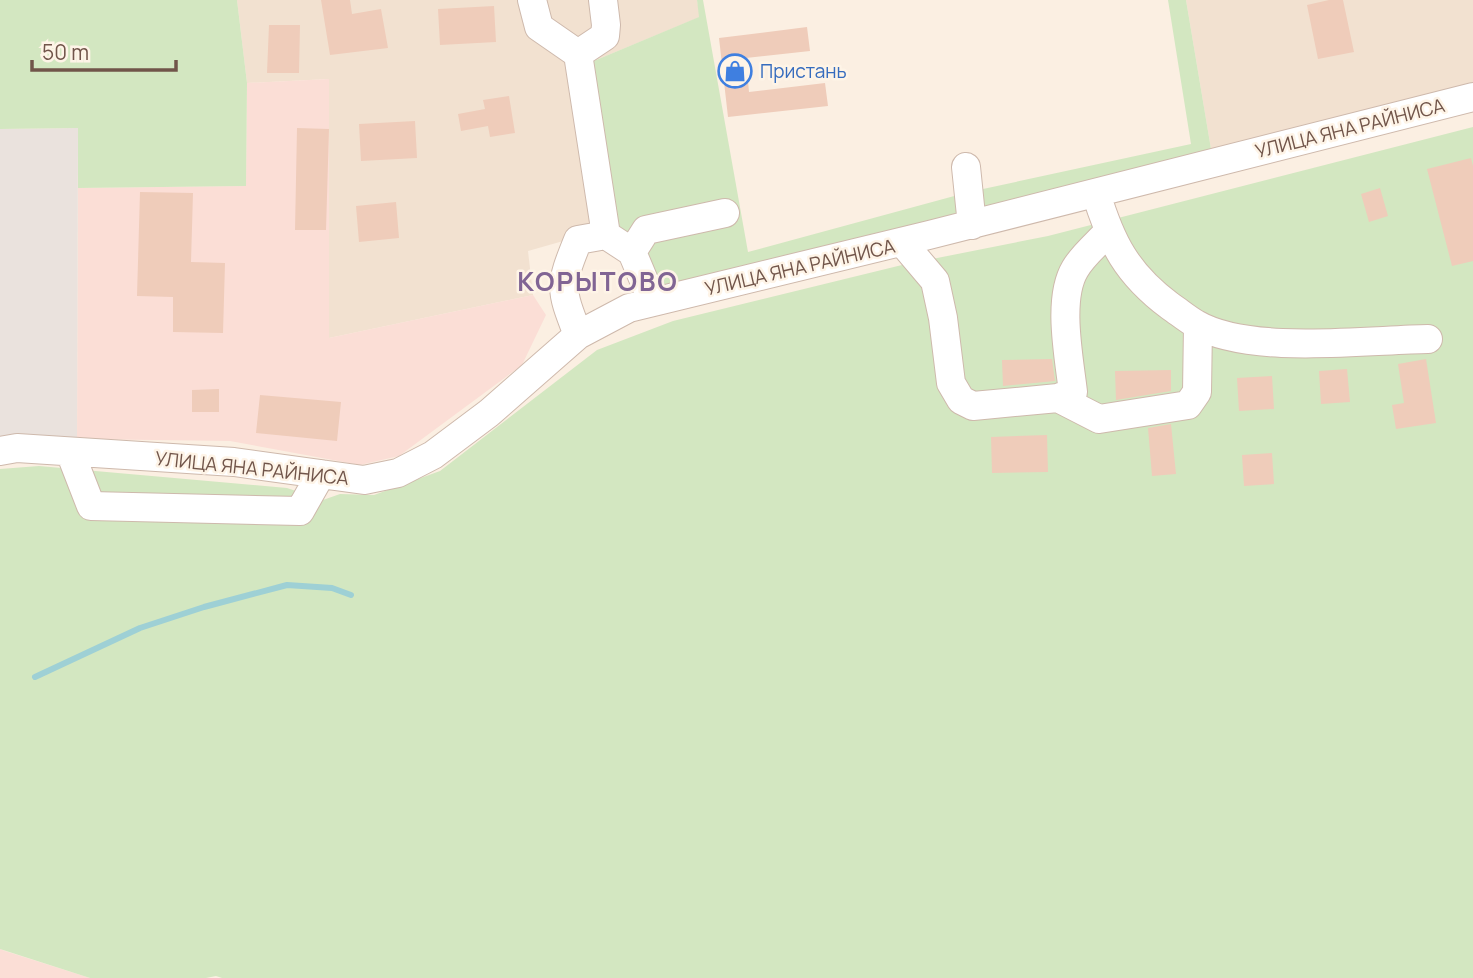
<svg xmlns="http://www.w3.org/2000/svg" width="1473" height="978" font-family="Manrope,sans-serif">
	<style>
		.residential { fill: #f2e1d0 }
		.commercial { fill: #fbded6 }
		.industrial { fill: #eae2dd }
		.green { fill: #d3e7c1 }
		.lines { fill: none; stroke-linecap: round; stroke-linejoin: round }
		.stream { stroke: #9ed0d5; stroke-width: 6 }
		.building { fill: #efccba }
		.minor-casing { stroke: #ceb9ac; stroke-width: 30 }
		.minor { stroke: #fff; stroke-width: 28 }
		.labels { text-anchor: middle; stroke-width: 5; stroke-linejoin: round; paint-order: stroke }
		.shop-label { font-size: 19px; fill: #366cbe; stroke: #fef4e7; text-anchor: start }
		.street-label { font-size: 19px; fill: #71554a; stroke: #fef4e7 }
		.district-label { font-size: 26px; font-weight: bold; letter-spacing: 2px; fill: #816594; stroke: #fef4e7 }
	</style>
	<rect width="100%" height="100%" fill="#fbefe2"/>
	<!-- residential -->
	<path class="residential" d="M 237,0 L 697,0 L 700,17 L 589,63 L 616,226 L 528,251 L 533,295 L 329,338 L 329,79 L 247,83 Z
		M 1186,0 L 1473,0 L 1473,87 L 1212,155 Z"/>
	<!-- commercial -->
	<path class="commercial" d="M 329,79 L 329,338 L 533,295 L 546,315 L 522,365 L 399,456 L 360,465 L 230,441 L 77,439 L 78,188 L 246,186 L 247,83 Z
		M 0,949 L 5,951 L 90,978 L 0,978 Z"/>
	<!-- industrial -->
	<path class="industrial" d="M 78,128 L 77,439 L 0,445 L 0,129 Z"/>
	<!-- green -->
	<path class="green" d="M 0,0 L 237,0 L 247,83 L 246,186 L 78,188 L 78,128 L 0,129 Z
		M 697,0 L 703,0 L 748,252 L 969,192 L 1191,144 L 1168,0 L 1186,0 L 1212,155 L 663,291 L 616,226 L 589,63 L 699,17 Z
		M 1473,127 L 1473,978 L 222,978 L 216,976 L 206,978 L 90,978 L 0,949 L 0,469 L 39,466 L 287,488 L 323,500 L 340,494 L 374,495 L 440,471 L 597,350 L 673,321 L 902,265 L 1048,236 Z"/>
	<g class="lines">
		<!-- stream -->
		<path class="stream" d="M 35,677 L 140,628 L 204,607 L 287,585 L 332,588 L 351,595"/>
	</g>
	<!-- building -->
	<path class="building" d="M 321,0 L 350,0 L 352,14 L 381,9 L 388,48 L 330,55 Z
		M 1329,0 L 1343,0 L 1354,52 L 1318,59 L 1307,5 Z
		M 494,6 L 496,42 L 440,45 L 438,9 Z
		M 269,25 L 300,25 L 299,73 L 267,73 Z
		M 807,27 L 810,51 L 746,58 L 749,92 L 825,83 L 828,106 L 728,117 L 719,38 Z
		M 509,96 L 515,133 L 490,137 L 488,126 L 461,131 L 458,114 L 485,109 L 483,100 Z
		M 415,121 L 417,158 L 361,161 L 359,124 Z
		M 297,128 L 329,129 L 326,230 L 295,230 Z
		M 1471,158 L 1473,166 L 1473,261 L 1452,266 L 1427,169 Z
		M 1380,188 L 1388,216 L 1369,222 L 1361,194 Z
		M 140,192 L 193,193 L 191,262 L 225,263 L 223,333 L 173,332 L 173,297 L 137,296 Z
		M 396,202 L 399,238 L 359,242 L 356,206 Z
		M 1052,359 L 1055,381 L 1003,386 L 1002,360 Z
		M 1426,359 L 1436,423 L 1396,429 L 1392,405 L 1404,403 L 1398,364 Z
		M 1347,369 L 1350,402 L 1321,404 L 1319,371 Z
		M 1171,370 L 1171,391 L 1116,400 L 1115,371 Z
		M 1272,376 L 1274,409 L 1239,411 L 1237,378 Z
		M 219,389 L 219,412 L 192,412 L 192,390 Z
		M 260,395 L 341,402 L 337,441 L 256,433 Z
		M 1171,424 L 1176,474 L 1152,476 L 1148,428 Z
		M 1047,435 L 1048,472 L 992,473 L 991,437 Z
		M 1272,453 L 1274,484 L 1244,486 L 1242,455 Z"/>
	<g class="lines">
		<defs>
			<path id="minor" d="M 532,0 L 539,27 L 578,54 L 606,235
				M 578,54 L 605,36 L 606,25 L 603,0
				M 966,167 L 972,225
				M 1096,193 C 1111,243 1127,274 1170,306 C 1179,312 1187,319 1196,324 C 1249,355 1366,340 1428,339
				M 902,242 L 935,281 L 943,318 L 951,383 L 961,400 L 973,406 L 1058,398 L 1073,392 C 1069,357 1057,299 1075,269 C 1083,255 1097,244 1108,232
				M 632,252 L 646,230 L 725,213
				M 578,335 C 560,288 559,287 578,240 L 606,235 L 632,252 L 653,302
				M 1058,398 L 1099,419 L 1188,405 L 1197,392 L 1198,326
				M 0,451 L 17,448 L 234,462 L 364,480 L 398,473 L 433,455 L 489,413 L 578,335 L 629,308 L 929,235 L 1473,97
				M 70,452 L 91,506 L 300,511 L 321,474"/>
		</defs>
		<!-- minor casing -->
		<use href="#minor" class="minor-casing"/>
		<!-- minor -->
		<use href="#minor" class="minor"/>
	</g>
	<!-- icons -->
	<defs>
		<symbol id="shop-ring" viewBox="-11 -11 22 22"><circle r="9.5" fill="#fef4e7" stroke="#3f7fe0" stroke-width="1.5"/><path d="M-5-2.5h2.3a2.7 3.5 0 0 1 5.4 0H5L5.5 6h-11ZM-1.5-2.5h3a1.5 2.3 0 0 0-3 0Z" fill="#3f7fe0"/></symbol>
	</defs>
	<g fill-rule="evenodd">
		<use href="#shop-ring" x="716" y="52" width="38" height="38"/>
	</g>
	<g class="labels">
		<!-- shop labels -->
		<g class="shop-label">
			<text x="760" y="78">Пристань</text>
		</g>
		<!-- street labels -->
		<g class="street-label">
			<text transform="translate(1350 128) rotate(-14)" y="7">УЛИЦА ЯНА РАЙНИСА</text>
			<text transform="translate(800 267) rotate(-13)" y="7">УЛИЦА ЯНА РАЙНИСА</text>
			<text transform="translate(252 468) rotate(6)" y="7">УЛИЦА ЯНА РАЙНИСА</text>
		</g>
		<!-- district labels -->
		<g class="district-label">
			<text x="598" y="291">КОРЫТОВО</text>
		</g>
	</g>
	<!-- scale -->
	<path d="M32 60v10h144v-10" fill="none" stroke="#71554a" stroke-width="3.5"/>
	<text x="42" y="60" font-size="21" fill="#71554a" stroke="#fef4e7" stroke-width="5" paint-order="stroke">50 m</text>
</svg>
